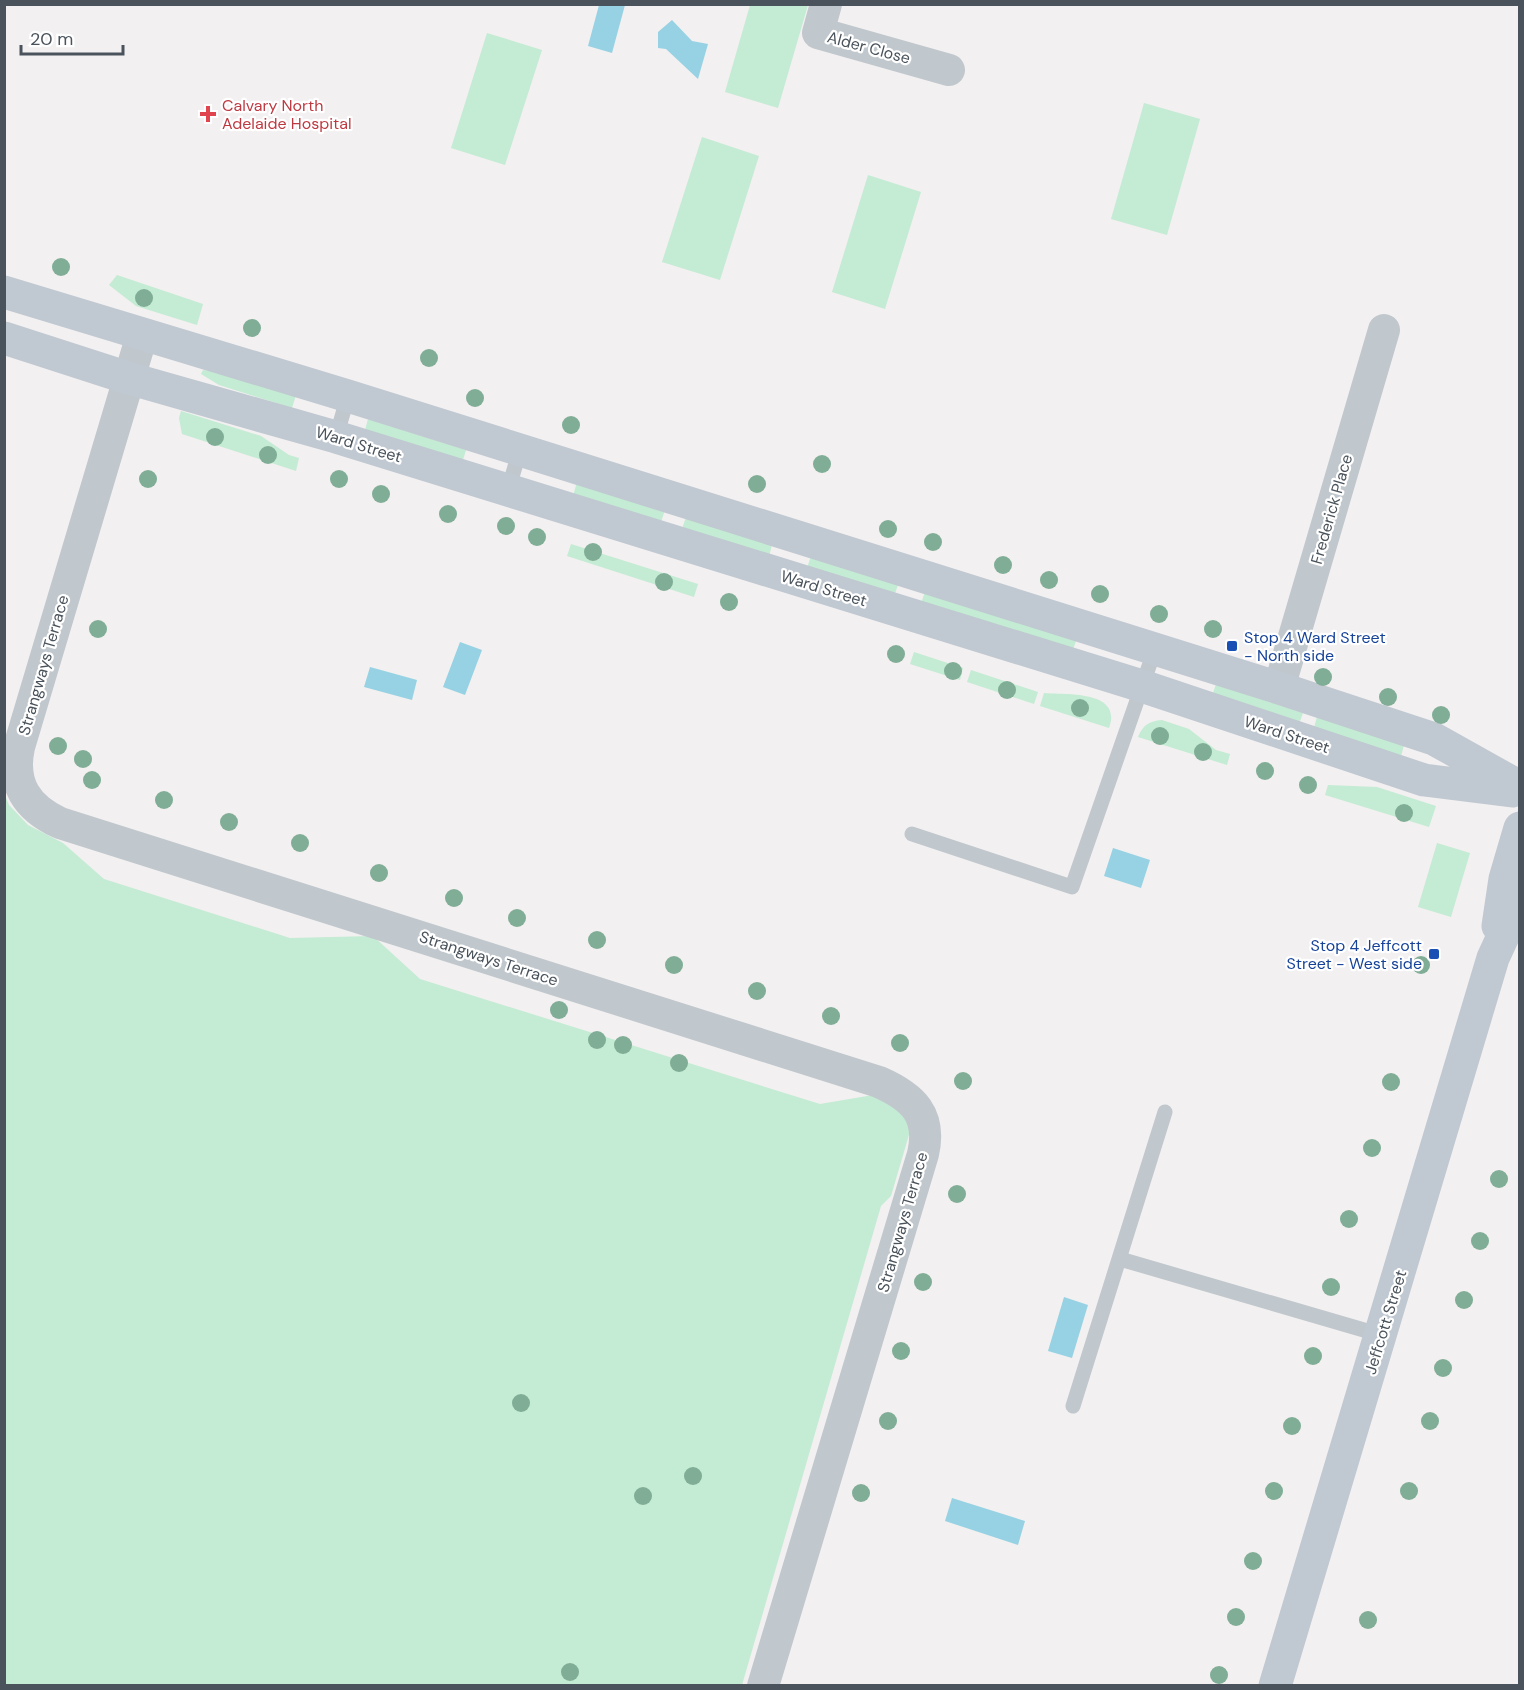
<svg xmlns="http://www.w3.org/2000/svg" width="1524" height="1690" font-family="'DM Sans',sans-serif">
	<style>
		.green { fill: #c4ebd3 }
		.water { fill: #96d2e3 }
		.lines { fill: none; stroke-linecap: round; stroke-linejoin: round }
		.lane { stroke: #c0c7cd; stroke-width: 15 }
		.street { stroke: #c0c7cd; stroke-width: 32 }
		.secondary { stroke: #c0c8d1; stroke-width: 33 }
		.tree { fill: #80ad96 }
		.health-dot { fill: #e0444e; stroke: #fff; stroke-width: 2 }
		.transit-dot { fill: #1a4fb4; stroke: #fff; stroke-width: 2 }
		.labels { text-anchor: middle; stroke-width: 4.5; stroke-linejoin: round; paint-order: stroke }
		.street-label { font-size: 16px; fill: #4a535b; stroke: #fff }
		.health-label { font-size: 16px; fill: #be3a42; stroke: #fff; text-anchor: start }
		.transit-label { font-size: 16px; fill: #164399; stroke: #fff; text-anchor: start }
	</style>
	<rect width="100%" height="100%" fill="#f2f0f0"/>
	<!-- green -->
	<path class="green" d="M 750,5 L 808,5 L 778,108 L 725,92 Z
		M 487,33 L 542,50 L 505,165 L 451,148 Z
		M 1144,103 L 1200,119 L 1167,235 L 1111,219 Z
		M 702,137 L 759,156 L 720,280 L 662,262 Z
		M 868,175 L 921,192 L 885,309 L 832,292 Z
		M 117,275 L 203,304 L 197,325 L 136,306 L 109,285 Z
		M 203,370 L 222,372 L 296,395 L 292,408 L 219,385 L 201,374 Z
		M 181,411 L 261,436 L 289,455 L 299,458 L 296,471 L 182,434 L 179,418 Z
		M 368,419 L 466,450 L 463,460 L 365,430 Z
		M 577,482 L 665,510 L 660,525 L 573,496 Z
		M 686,517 L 772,545 L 768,560 L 681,532 Z
		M 571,544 L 698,584 L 694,597 L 567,556 Z
		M 811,556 L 898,585 L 893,599 L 806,571 Z
		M 925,592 L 1076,641 L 1071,655 L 920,606 Z
		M 914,652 L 963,668 L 960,680 L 910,664 Z
		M 971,670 L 1038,692 L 1034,704 L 967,682 Z
		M 1216,684 L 1303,713 L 1298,727 L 1211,699 Z
		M 1044,693 C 1066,695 1123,690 1109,728 L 1040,706 Z
		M 1317,717 L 1404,745 L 1400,760 L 1313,731 Z
		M 1162,720 L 1189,729 L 1216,750 L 1230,754 L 1227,765 L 1138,737 C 1143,725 1149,721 1162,720 Z
		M 1328,785 L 1377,787 L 1436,806 L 1429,827 L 1325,795 Z
		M 4,793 L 9,805 L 28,825 L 63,843 L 104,879 L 290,938 L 373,936 L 420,979 L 820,1104 L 879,1094 L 893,1099 L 911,1128 L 891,1196 L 881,1206 L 742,1685 L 5,1685 Z
		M 1437,843 L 1470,853 L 1451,917 L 1418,907 Z"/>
	<!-- water -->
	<path class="water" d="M 599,5 L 625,5 L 612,53 L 588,46 Z
		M 672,20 L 692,41 L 708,44 L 698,79 L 666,49 L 658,48 L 658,32 Z
		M 460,642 L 482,650 L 465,695 L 443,687 Z
		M 370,667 L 417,680 L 412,700 L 364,687 Z
		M 1113,848 L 1150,860 L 1141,888 L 1104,876 Z
		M 1064,1297 L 1088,1305 L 1072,1358 L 1048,1351 Z
		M 952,1498 L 1025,1521 L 1018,1545 L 945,1521 Z"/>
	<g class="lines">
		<!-- lane -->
		<path class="lane" d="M 336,437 L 348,396
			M 508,490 L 520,450
			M 912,834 L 1072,887 L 1155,649
			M 1120,1259 L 1381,1335
			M 1073,1406 L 1165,1112"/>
		<!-- street -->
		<path class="street" d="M 826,4 L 818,33 L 949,70
			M 142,335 L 19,747 C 11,784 27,808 60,823 L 879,1082 C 913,1097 932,1115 923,1154 L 763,1686
			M 1279,688 L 1384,330"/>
		<!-- secondary -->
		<path class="secondary" d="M 4,292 L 348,396 L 1279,688 L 1434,739 L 1520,787
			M 4,338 L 128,378 L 336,437 L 1142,686 L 1424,780 L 1512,791
			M 1498,926 L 1505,879 L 1520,828
			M 1275,1686 L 1493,958 L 1520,899"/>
	</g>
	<!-- trees -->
	<g class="tree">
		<circle cx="61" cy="267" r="9"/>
		<circle cx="144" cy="298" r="9"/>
		<circle cx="252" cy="328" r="9"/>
		<circle cx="429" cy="358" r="9"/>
		<circle cx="475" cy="398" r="9"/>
		<circle cx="571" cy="425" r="9"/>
		<circle cx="215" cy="437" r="9"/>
		<circle cx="268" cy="455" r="9"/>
		<circle cx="822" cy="464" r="9"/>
		<circle cx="148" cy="479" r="9"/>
		<circle cx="339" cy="479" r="9"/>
		<circle cx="757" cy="484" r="9"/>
		<circle cx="381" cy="494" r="9"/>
		<circle cx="448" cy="514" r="9"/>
		<circle cx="506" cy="526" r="9"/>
		<circle cx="888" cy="529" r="9"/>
		<circle cx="537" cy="537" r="9"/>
		<circle cx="933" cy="542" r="9"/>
		<circle cx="593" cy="552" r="9"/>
		<circle cx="1003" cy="565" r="9"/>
		<circle cx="1049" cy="580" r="9"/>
		<circle cx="664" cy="582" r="9"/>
		<circle cx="1100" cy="594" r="9"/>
		<circle cx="729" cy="602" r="9"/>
		<circle cx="1159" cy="614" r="9"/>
		<circle cx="98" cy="629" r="9"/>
		<circle cx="1213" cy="629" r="9"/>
		<circle cx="896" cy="654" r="9"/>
		<circle cx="953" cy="671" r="9"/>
		<circle cx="1323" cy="677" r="9"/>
		<circle cx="1007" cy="690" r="9"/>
		<circle cx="1388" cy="697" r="9"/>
		<circle cx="1080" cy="708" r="9"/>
		<circle cx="1441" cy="715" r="9"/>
		<circle cx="1160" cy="736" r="9"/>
		<circle cx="58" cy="746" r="9"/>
		<circle cx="1203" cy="752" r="9"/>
		<circle cx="83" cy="759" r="9"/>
		<circle cx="1265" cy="771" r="9"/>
		<circle cx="92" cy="780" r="9"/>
		<circle cx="1308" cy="785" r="9"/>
		<circle cx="164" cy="800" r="9"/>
		<circle cx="1404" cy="813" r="9"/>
		<circle cx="229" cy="822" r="9"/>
		<circle cx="300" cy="843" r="9"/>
		<circle cx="379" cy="873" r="9"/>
		<circle cx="454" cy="898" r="9"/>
		<circle cx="517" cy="918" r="9"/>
		<circle cx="597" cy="940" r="9"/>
		<circle cx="674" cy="965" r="9"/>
		<circle cx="1421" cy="965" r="9"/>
		<circle cx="757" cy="991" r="9"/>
		<circle cx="559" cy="1010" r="9"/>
		<circle cx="831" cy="1016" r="9"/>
		<circle cx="597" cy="1040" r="9"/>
		<circle cx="900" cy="1043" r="9"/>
		<circle cx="623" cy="1045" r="9"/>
		<circle cx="679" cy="1063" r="9"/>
		<circle cx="963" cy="1081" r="9"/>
		<circle cx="1391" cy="1082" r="9"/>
		<circle cx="1372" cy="1148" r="9"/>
		<circle cx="1499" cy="1179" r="9"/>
		<circle cx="957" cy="1194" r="9"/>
		<circle cx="1349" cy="1219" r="9"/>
		<circle cx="1480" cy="1241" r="9"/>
		<circle cx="923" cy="1282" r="9"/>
		<circle cx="1331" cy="1287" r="9"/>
		<circle cx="1464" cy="1300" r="9"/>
		<circle cx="901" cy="1351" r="9"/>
		<circle cx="1313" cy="1356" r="9"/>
		<circle cx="1443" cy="1368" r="9"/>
		<circle cx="521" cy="1403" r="9"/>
		<circle cx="888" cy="1421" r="9"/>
		<circle cx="1430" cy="1421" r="9"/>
		<circle cx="1292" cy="1426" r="9"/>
		<circle cx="693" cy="1476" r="9"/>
		<circle cx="1274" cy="1491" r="9"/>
		<circle cx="1409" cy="1491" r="9"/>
		<circle cx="861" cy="1493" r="9"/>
		<circle cx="643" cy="1496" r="9"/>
		<circle cx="1253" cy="1561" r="9"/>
		<circle cx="1236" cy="1617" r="9"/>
		<circle cx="1368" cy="1620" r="9"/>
		<circle cx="570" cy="1672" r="9"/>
		<circle cx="1219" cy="1675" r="9"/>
	</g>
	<!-- markers -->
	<path class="health-dot" d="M205 105h6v6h6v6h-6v6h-6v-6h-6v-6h6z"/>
	<g class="transit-dot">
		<rect x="1226" y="640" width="12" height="12" rx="3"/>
		<rect x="1428" y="948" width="12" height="12" rx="3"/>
	</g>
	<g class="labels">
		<!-- street labels -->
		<g class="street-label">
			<text transform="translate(869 47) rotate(15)" y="6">Alder Close</text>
			<text transform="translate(359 444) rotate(17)" y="6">Ward Street</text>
			<text transform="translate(1331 509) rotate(-74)" y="6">Frederick Place</text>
			<text transform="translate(824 588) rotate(17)" y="6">Ward Street</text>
			<text transform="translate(43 665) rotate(-74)" y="6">Strangways Terrace</text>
			<text transform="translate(1287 734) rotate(18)" y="6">Ward Street</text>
			<text transform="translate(489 958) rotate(18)" y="6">Strangways Terrace</text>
			<text transform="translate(902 1222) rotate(-74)" y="6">Strangways Terrace</text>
			<text transform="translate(1385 1322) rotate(-73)" y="6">Jeffcott Street</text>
		</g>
		<!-- health labels -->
		<g class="health-label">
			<text x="222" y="111">Calvary North<tspan x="222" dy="18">Adelaide Hospital</tspan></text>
		</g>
		<!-- transit labels -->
		<g class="transit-label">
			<text x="1244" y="643">Stop 4 Ward Street<tspan x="1244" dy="18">- North side</tspan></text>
			<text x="1422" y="951" text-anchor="end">Stop 4 Jeffcott<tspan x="1422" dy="18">Street - West side</tspan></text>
		</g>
	</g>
	<!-- border -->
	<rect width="1524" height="1690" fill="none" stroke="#4a535b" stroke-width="12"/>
	<!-- scale -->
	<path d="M21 45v9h102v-9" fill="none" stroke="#4a535b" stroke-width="3"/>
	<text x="30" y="45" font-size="18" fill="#4a535b" stroke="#ffffff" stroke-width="4.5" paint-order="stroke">20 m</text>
</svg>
